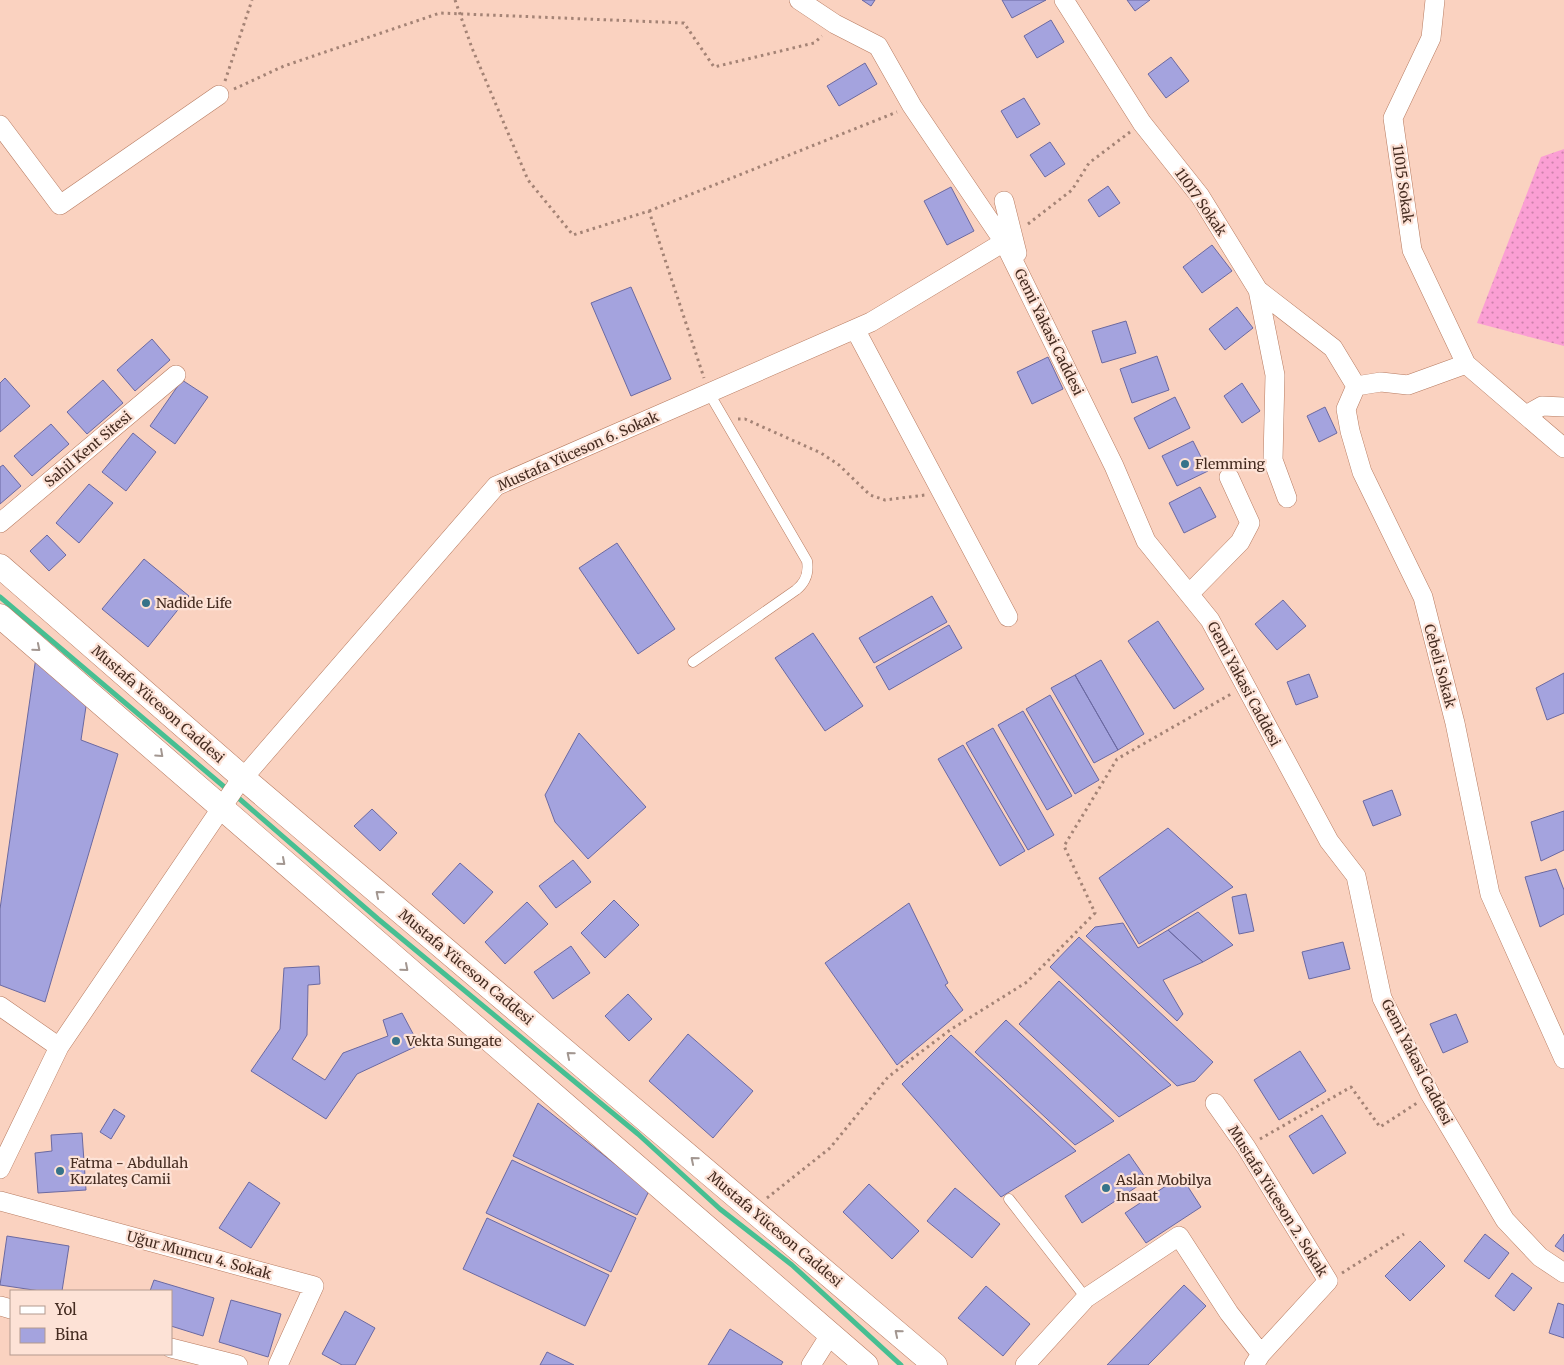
<svg xmlns="http://www.w3.org/2000/svg" width="1564" height="1365" font-family="Merriweather,serif">
	<style>
		.grass { fill: url(#grass-dots) }
		.lines { fill: none; stroke-linecap: round; stroke-linejoin: round }
		.stream { stroke: #47bf92; stroke-width: 5 }
		.building { fill: #a4a3de; stroke: #6b69a1 }
		.service-casing { stroke: #b77b60; stroke-width: 11 }
		.minor-casing { stroke: #b77b60; stroke-width: 20 }
		.tertiary-casing { stroke: #b77b60; stroke-width: 25 }
		.path { stroke: #a48375; stroke-width: 3; stroke-dasharray: 2.5 4; stroke-linecap: butt }
		.service { stroke: #fff; stroke-width: 10 }
		.minor { stroke: #fff; stroke-width: 19 }
		.tertiary { stroke: #fff; stroke-width: 24 }
		.oneway { stroke: #a29690 }
		.poi-dot { fill: #367389; stroke: #fde2d6; stroke-width: 2 }
		.labels { text-anchor: middle; stroke-width: 4.5; stroke-linejoin: round; paint-order: stroke }
		.street-label { font-size: 14px; fill: #452c21; stroke: #fde2d6 }
		.poi-label { font-size: 14px; fill: #452c21; stroke: #fde2d6; text-anchor: start }
	</style>
	<defs>
		<pattern id="grass-dots" width="8" height="8" patternUnits="userSpaceOnUse" patternTransform="scale(1.25)"><rect width="8" height="8" fill="#fb9fd4"/><path d="M2 2h.1M6 6h.1" fill="none" stroke="#cd82ac" stroke-width="1.8" stroke-linecap="round"/></pattern>
	</defs>
	<rect width="100%" height="100%" fill="#fad2c0"/>
	<!-- grass -->
	<path class="grass" d="M 1564,149 L 1564,346 L 1477,323 L 1541,157 Z"/>
	<g class="lines">
		<!-- stream -->
		<path class="stream" d="M 0,597 L 228,790
			M 235,795 L 378,919 L 638,1134 L 720,1209 L 792,1265 L 901,1365"/>
	</g>
	<!-- building -->
	<path class="building" d="M 862,0 L 875,0 L 871,6 Z
		M 1002,0 L 1046,0 L 1012,18 Z
		M 1127,0 L 1150,0 L 1135,11 Z
		M 1051,20 L 1064,42 L 1037,58 L 1024,36 Z
		M 1171,57 L 1189,81 L 1166,98 L 1148,74 Z
		M 865,63 L 877,84 L 839,106 L 827,86 Z
		M 1024,98 L 1040,124 L 1017,138 L 1001,111 Z
		M 1050,142 L 1065,164 L 1045,177 L 1030,155 Z
		M 1108,186 L 1120,203 L 1099,217 L 1088,200 Z
		M 951,187 L 974,231 L 947,245 L 924,201 Z
		M 1212,245 L 1232,271 L 1202,293 L 1183,267 Z
		M 631,287 L 671,379 L 631,396 L 591,303 Z
		M 1237,307 L 1253,328 L 1225,350 L 1209,329 Z
		M 1126,321 L 1136,353 L 1102,363 L 1092,331 Z
		M 152,339 L 170,360 L 135,391 L 117,370 Z
		M 1157,356 L 1169,390 L 1132,403 L 1120,369 Z
		M 1048,357 L 1063,389 L 1032,404 L 1017,372 Z
		M 5,378 L 30,406 L 0,432 L 0,383 Z
		M 103,380 L 123,403 L 87,434 L 67,412 Z
		M 182,380 L 208,397 L 175,444 L 150,426 Z
		M 1242,383 L 1260,411 L 1242,423 L 1224,396 Z
		M 1175,397 L 1190,428 L 1149,449 L 1134,418 Z
		M 1325,407 L 1337,433 L 1319,442 L 1307,416 Z
		M 51,424 L 69,444 L 32,476 L 14,456 Z
		M 133,433 L 156,452 L 126,491 L 102,472 Z
		M 1193,441 L 1208,471 L 1177,486 L 1162,456 Z
		M 3,465 L 21,486 L 0,504 L 0,467 Z
		M 89,484 L 113,503 L 79,543 L 56,523 Z
		M 1200,487 L 1216,517 L 1184,533 L 1169,503 Z
		M 47,535 L 66,555 L 49,571 L 30,551 Z
		M 617,543 L 675,629 L 638,654 L 579,568 Z
		M 144,559 L 189,596 L 148,647 L 102,609 Z
		M 932,596 L 947,622 L 874,663 L 859,638 Z
		M 1283,600 L 1306,626 L 1277,650 L 1255,624 Z
		M 1158,621 L 1204,689 L 1174,709 L 1128,641 Z
		M 949,625 L 962,648 L 889,690 L 876,667 Z
		M 813,633 L 863,706 L 825,731 L 775,658 Z
		M 36,657 L 88,693 L 81,740 L 118,754 L 45,1002 L 0,985 L 0,909 Z
		M 1101,660 L 1144,734 L 1118,750 L 1075,675 Z
		M 1564,673 L 1564,713 L 1547,720 L 1536,688 Z
		M 1309,674 L 1318,697 L 1296,705 L 1287,682 Z
		M 1075,675 L 1118,750 L 1094,763 L 1051,688 Z
		M 1050,695 L 1099,780 L 1075,794 L 1026,709 Z
		M 1023,711 L 1072,796 L 1047,810 L 998,725 Z
		M 993,728 L 1054,835 L 1028,850 L 966,743 Z
		M 579,733 L 646,807 L 588,859 L 555,822 L 545,795 Z
		M 963,745 L 1025,851 L 1000,866 L 938,759 Z
		M 1392,790 L 1401,815 L 1373,826 L 1363,801 Z
		M 372,809 L 397,833 L 380,851 L 354,826 Z
		M 1564,811 L 1564,850 L 1541,861 L 1531,822 Z
		M 1168,828 L 1233,887 L 1139,944 L 1099,878 Z
		M 573,860 L 591,882 L 556,908 L 539,886 Z
		M 460,863 L 493,892 L 464,924 L 432,894 Z
		M 1556,869 L 1564,890 L 1564,914 L 1540,927 L 1525,877 Z
		M 1246,894 L 1254,931 L 1239,934 L 1232,897 Z
		M 614,900 L 639,925 L 605,958 L 581,933 Z
		M 527,902 L 548,924 L 505,964 L 485,942 Z
		M 909,903 L 948,983 L 945,985 L 963,1010 L 897,1065 L 825,963 Z
		M 1198,912 L 1233,945 L 1203,962 L 1168,930 Z
		M 1123,923 L 1138,948 L 1168,930 L 1203,962 L 1163,980 L 1183,1014 L 1177,1021 L 1086,936 L 1095,927 Z
		M 1079,937 L 1213,1062 L 1195,1081 L 1177,1086 L 1050,967 Z
		M 1343,942 L 1350,969 L 1309,979 L 1302,952 Z
		M 571,946 L 590,973 L 553,999 L 534,972 Z
		M 319,966 L 320,984 L 308,985 L 307,1035 L 292,1059 L 325,1080 L 343,1053 L 388,1036 L 383,1020 L 402,1013 L 419,1045 L 357,1074 L 326,1119 L 251,1071 L 280,1029 L 284,968 Z
		M 1059,981 L 1171,1085 L 1119,1117 L 1019,1024 Z
		M 628,994 L 652,1019 L 629,1041 L 605,1016 Z
		M 1456,1014 L 1468,1042 L 1443,1053 L 1430,1024 Z
		M 1006,1020 L 1114,1121 L 1075,1145 L 975,1052 Z
		M 688,1034 L 753,1091 L 713,1138 L 649,1081 Z
		M 951,1035 L 1076,1151 L 1001,1197 L 902,1084 Z
		M 1300,1051 L 1326,1091 L 1279,1120 L 1254,1080 Z
		M 538,1103 L 649,1191 L 637,1215 L 513,1156 Z
		M 114,1109 L 125,1116 L 111,1139 L 100,1132 Z
		M 1322,1115 L 1346,1153 L 1313,1174 L 1289,1136 Z
		M 82,1133 L 86,1190 L 38,1193 L 35,1153 L 52,1151 L 51,1135 Z
		M 1129,1154 L 1147,1180 L 1082,1223 L 1065,1196 Z
		M 512,1160 L 636,1218 L 611,1272 L 486,1213 Z
		M 1181,1176 L 1201,1207 L 1146,1243 L 1125,1213 Z
		M 249,1182 L 280,1203 L 251,1248 L 219,1228 Z
		M 869,1184 L 919,1231 L 892,1259 L 843,1212 Z
		M 955,1188 L 1000,1224 L 972,1258 L 927,1221 Z
		M 487,1218 L 609,1275 L 585,1326 L 463,1269 Z
		M 1485,1234 L 1509,1253 L 1489,1279 L 1464,1261 Z
		M 1564,1234 L 1564,1252 L 1555,1246 Z
		M 7,1236 L 69,1246 L 62,1291 L 40,1291 L 0,1285 Z
		M 1420,1241 L 1445,1266 L 1410,1301 L 1385,1276 Z
		M 1512,1273 L 1532,1288 L 1514,1311 L 1495,1296 Z
		M 154,1280 L 214,1298 L 203,1336 L 171,1326 L 171,1291 L 150,1291 Z
		M 1184,1285 L 1206,1306 L 1148,1365 L 1107,1365 Z
		M 986,1286 L 1030,1324 L 1003,1356 L 958,1318 Z
		M 231,1300 L 281,1314 L 268,1357 L 219,1342 Z
		M 1558,1303 L 1564,1305 L 1564,1338 L 1549,1333 Z
		M 345,1311 L 375,1328 L 355,1365 L 342,1365 L 322,1354 Z
		M 730,1329 L 783,1362 L 781,1365 L 708,1365 Z
		M 547,1352 L 574,1365 L 540,1365 Z"/>
	<g class="lines">
		<defs>
			<path id="service" d="M 693,662 L 796,590 C 806,582 809,573 807,561 L 709,393
				M 1009,1199 L 1086,1298"/>
			<path id="minor" d="M 799,0 L 835,24 L 878,46 L 912,106 L 1004,242 L 1114,466 L 1146,541 L 1210,620 L 1329,841 L 1356,876 L 1382,998 L 1430,1094 L 1505,1220 L 1540,1257 L 1564,1273
				M 1064,0 L 1142,123 L 1200,196 L 1258,290 L 1333,348 L 1356,386
				M 1435,0 L 1431,38 L 1393,118 L 1412,250 L 1466,364 L 1564,448
				M 0,125 L 60,205 L 219,95
				M 1004,201 L 1017,253
				M 1258,290 L 1275,375 L 1273,460 L 1287,498
				M 855,329 L 1008,617
				M 1466,364 L 1408,385 L 1381,382 L 1356,386 L 1346,409 L 1350,431 L 1362,472 L 1423,597 L 1455,723 L 1490,894 L 1564,1059
				M 1526,415 L 1542,406 L 1564,407
				M 0,523 L 176,375
				M 1189,594 L 1240,542 L 1250,523 L 1229,477
				M 0,1006 L 59,1047
				M 1215,1103 L 1246,1147 L 1328,1281 L 1261,1354 L 1254,1365
				M 0,1169 L 59,1047 L 237,785 L 496,486 L 871,322 L 1004,242
				M 0,1201 L 314,1286 L 278,1365
				M 0,1306 L 11,1309
				M 171,1348 L 238,1365
				M 811,1365 L 830,1335
				M 1025,1365 L 1086,1298 L 1179,1236 L 1229,1313 L 1261,1354"/>
			<path id="tertiary" d="M 0,566 L 242,777 L 935,1365
				M 0,616 L 866,1365"/>
		</defs>
		<!-- service casing -->
		<use href="#service" class="service-casing"/>
		<!-- minor casing -->
		<use href="#minor" class="minor-casing"/>
		<!-- tertiary casing -->
		<use href="#tertiary" class="tertiary-casing"/>
		<!-- path -->
		<path class="path" d="M 455,0 L 472,48 L 528,180 L 573,235 L 649,211 L 704,378
			M 225,81 L 252,0
			M 234,89 L 284,66 L 440,13 L 684,23 L 714,67 L 814,43 L 822,36
			M 649,211 L 897,112
			M 1028,224 L 1072,190 L 1089,163 L 1130,132
			M 738,419 L 745,419 L 821,453 L 839,465 L 870,495 L 885,500 L 925,495
			M 1260,1139 L 1351,1087 L 1380,1127 L 1417,1103
			M 767,1198 L 830,1148 L 888,1077 L 950,1030 L 1027,982 L 1095,913 L 1064,846 L 1117,759 L 1231,694
			M 1342,1273 L 1404,1234"/>
		<!-- service -->
		<use href="#service" class="service"/>
		<!-- minor -->
		<use href="#minor" class="minor"/>
		<!-- tertiary -->
		<use href="#tertiary" class="tertiary"/>
	</g>
	<!-- one-way arrows -->
	<defs><path id="oneway-chevron" d="M-2-3.5L2.5 0L-2 3.5" fill="none" stroke-width="1.6" stroke-linecap="round" stroke-linejoin="round" transform="scale(1.25)"/></defs>
	<g class="oneway">
		<use href="#oneway-chevron" transform="translate(37 648) rotate(40)"/>
		<use href="#oneway-chevron" transform="translate(160 754) rotate(42)"/>
		<use href="#oneway-chevron" transform="translate(282 862) rotate(41)"/>
		<use href="#oneway-chevron" transform="translate(379 894) rotate(-140)"/>
		<use href="#oneway-chevron" transform="translate(405 968) rotate(41)"/>
		<use href="#oneway-chevron" transform="translate(570 1055) rotate(-140)"/>
		<use href="#oneway-chevron" transform="translate(694 1160) rotate(-140)"/>
		<use href="#oneway-chevron" transform="translate(898 1333) rotate(-140)"/>
	</g>
	<!-- markers -->
	<g class="poi-dot">
		<circle cx="1185" cy="464" r="5"/>
		<circle cx="146" cy="603" r="5"/>
		<circle cx="396" cy="1041" r="5"/>
		<circle cx="60" cy="1171" r="5"/>
		<circle cx="1106" cy="1188" r="5"/>
	</g>
	<g class="labels">
		<!-- street labels -->
		<g class="street-label">
			<text transform="translate(1403 184) rotate(82)" y="5">11015 Sokak</text>
			<text transform="translate(1201 202) rotate(55)" y="5">11017 Sokak</text>
			<text transform="translate(1049 332) rotate(64)" y="5">Gemi Yakasi Caddesi</text>
			<text transform="translate(88 449) rotate(-40)" y="5">Sahil Kent Sitesi</text>
			<text transform="translate(578 451) rotate(-24)" y="5">Mustafa Yüceson 6. Sokak</text>
			<text transform="translate(1440 666) rotate(75)" y="5">Cebeli Sokak</text>
			<text transform="translate(1244 684) rotate(62)" y="5">Gemi Yakasi Caddesi</text>
			<text transform="translate(158 704) rotate(41)" y="5">Mustafa Yüceson Caddesi</text>
			<text transform="translate(466 967) rotate(40)" y="5">Mustafa Yüceson Caddesi</text>
			<text transform="translate(1417 1062) rotate(63)" y="5">Gemi Yakasi Caddesi</text>
			<text transform="translate(1278 1201) rotate(58)" y="5">Mustafa Yüceson 2. Sokak</text>
			<text transform="translate(775 1229) rotate(40)" y="5">Mustafa Yüceson Caddesi</text>
			<text transform="translate(199 1255) rotate(15)" y="5">Uğur Mumcu 4. Sokak</text>
		</g>
		<!-- poi labels -->
		<g class="poi-label">
			<text x="1195" y="469">Flemming</text>
			<text x="156" y="608">Nadide Life</text>
			<text x="406" y="1046">Vekta Sungate</text>
			<text x="70" y="1168">Fatma - Abdullah<tspan x="70" dy="16">Kızılateş Camii</tspan></text>
			<text x="1116" y="1185">Aslan Mobilya<tspan x="1116" dy="16">Insaat</tspan></text>
		</g>
	</g>
	<!-- legend -->
	<rect x="10" y="1290" width="162" height="65" fill="#fde2d6" stroke="#b3998e"/>
	<rect x="20" y="1306" width="25" height="8" fill="#ffffff" stroke="#b3998e"/>
	<text x="55" y="1315" font-size="15" fill="#452c21">Yol</text>
	<rect x="20" y="1328" width="25" height="15" fill="#a4a3de" stroke="#b3998e"/>
	<text x="55" y="1340" font-size="15" fill="#452c21">Bina</text>
</svg>
